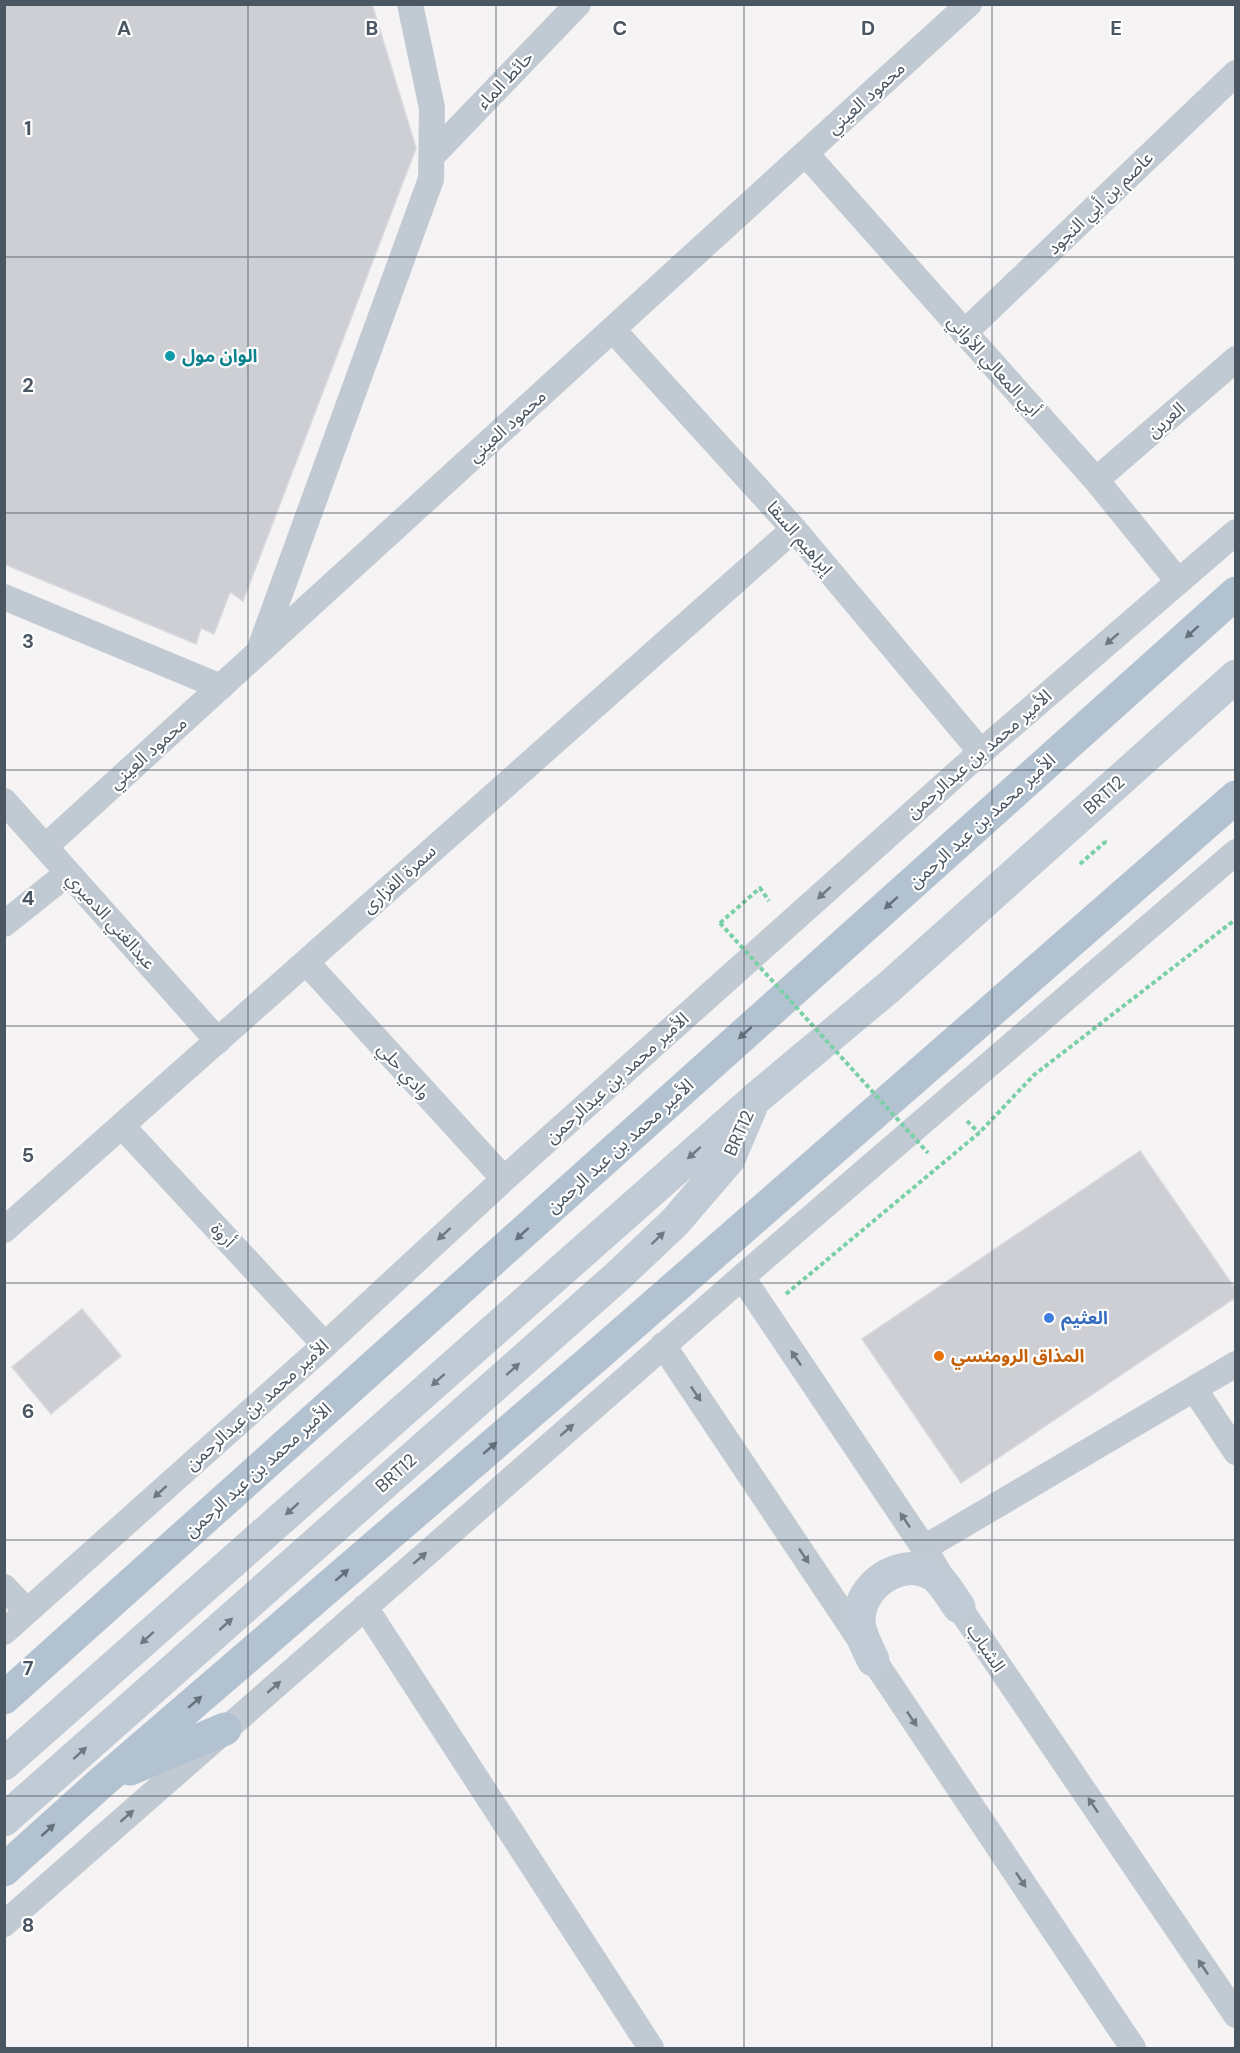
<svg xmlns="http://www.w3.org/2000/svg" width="1240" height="2053" font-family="'DM Sans','Noto Sans Arabic',sans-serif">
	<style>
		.building { fill: #cdcfd5; stroke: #d7d9de; stroke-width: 1.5 }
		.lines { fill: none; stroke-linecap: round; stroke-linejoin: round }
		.path { stroke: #7ad0a6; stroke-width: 4; stroke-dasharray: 4.5 3; stroke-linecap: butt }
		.minor { stroke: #c1cad2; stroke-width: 26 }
		.secondary { stroke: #c1cbd6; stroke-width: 33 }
		.primary { stroke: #b3c2d1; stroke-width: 33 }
		.path-bridge { stroke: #7ad0a6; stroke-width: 4; stroke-dasharray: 4.5 3; stroke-linecap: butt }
		.oneway { fill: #64717d }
		.oneway2 { fill: #6e7983 }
		.oneway3 { fill: #6e7984 }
		.grid { fill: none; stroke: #4a5661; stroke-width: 1.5; stroke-opacity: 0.55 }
		.culture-dot { fill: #0f9aa8; stroke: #fff; stroke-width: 2 }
		.shop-dot { fill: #3f7fe0; stroke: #fff; stroke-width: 2 }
		.food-dot { fill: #e8710a; stroke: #fff; stroke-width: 2 }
		.labels { text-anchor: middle; stroke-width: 4.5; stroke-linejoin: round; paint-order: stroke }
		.street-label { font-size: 18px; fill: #4a5661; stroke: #fff }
		.culture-label { font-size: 18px; font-weight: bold; fill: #0d838f; stroke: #fff; text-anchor: start }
		.shop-label { font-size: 18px; font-weight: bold; fill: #366cbe; stroke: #fff; text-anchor: start }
		.food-label { font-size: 18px; font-weight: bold; fill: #c56008; stroke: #fff; text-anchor: start }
		.grid-label { font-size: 20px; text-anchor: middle; font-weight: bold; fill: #4a5661; stroke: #fff; stroke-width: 4.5; stroke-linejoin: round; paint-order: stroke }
	</style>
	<rect width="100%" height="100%" fill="#f5f3f3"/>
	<!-- building -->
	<path class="building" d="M 4,4 L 372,4 L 416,148 L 243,601 L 230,592 L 214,634 L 201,628 L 196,644 L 4,564 Z
		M 1140,1151 L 1236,1290 L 1236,1297 L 961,1483 L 862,1339 Z
		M 82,1309 L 121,1356 L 51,1414 L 12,1367 Z"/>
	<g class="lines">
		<!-- path -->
		<path class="path" d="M 1080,864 L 1105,842 L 1102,839
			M 720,923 L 760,888 L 769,901
			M 967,1121 L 979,1133
			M 786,1294 L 979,1133 L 1034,1075 L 1236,919"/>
		<!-- minor -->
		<path class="minor" d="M 806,154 L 1096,480 L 1178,581
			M 432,156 L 578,4
			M 613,330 L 794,529 L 981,752
			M 964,333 L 1236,73
			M 1096,480 L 1236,359
			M 4,597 L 221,687
			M 259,651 L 431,179 L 432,108 L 410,4
			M 4,801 L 218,1041
			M 45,847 L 969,4
			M 4,924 L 68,873
			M 306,962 L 504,1179
			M 122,1126 L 325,1345
			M 4,1230 L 794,529
			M 742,1277 L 924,1548 L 959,1607 L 1236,2015
			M 663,1345 L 1133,2048
			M 1195,1390 L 1236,1452
			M 924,1548 L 1236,1364
			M 4,1587 L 27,1611
			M 365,1607 L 651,2048
			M 4,1632 L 325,1345 L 504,1179 L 981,752 L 1236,532
			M 4,1924 L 742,1277 L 1236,852"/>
		<!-- secondary -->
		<path class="secondary" d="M 873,1660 C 868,1648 859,1634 859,1620 C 859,1586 900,1556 932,1574 C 943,1580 952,1598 959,1607
			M 4,1764 L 754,1100 L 889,987 L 1236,676
			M 4,1820 L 618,1276 L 675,1222 L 729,1159 L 751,1107"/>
		<!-- primary -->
		<path class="primary" d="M 4,1698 L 1236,593
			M 130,1769 L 225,1729
			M 4,1870 L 103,1781 L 594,1358 L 1236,797"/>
		<!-- path-bridge -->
		<path class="path-bridge" d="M 720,923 L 928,1153"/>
	</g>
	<!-- one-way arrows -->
	<defs><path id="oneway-solid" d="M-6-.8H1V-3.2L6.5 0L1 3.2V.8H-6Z" transform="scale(1.5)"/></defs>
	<g class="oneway">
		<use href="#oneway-solid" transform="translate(1192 632) rotate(138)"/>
		<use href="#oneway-solid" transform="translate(891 903) rotate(138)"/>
		<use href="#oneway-solid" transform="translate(745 1033) rotate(138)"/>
		<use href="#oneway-solid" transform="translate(522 1234) rotate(138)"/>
		<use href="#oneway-solid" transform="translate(490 1448) rotate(-41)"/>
		<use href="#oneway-solid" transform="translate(342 1575) rotate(-41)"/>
		<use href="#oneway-solid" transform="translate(195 1702) rotate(-41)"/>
		<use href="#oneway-solid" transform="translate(48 1830) rotate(-42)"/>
	</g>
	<g class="oneway2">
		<use href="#oneway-solid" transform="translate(1112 639) rotate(139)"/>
		<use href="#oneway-solid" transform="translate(824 893) rotate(138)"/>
		<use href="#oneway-solid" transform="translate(444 1234) rotate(137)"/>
		<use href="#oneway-solid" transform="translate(796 1358) rotate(-124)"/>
		<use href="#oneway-solid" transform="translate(696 1394) rotate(56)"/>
		<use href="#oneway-solid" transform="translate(567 1430) rotate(-41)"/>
		<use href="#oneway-solid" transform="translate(160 1492) rotate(138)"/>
		<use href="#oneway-solid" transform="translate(905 1520) rotate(-124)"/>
		<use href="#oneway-solid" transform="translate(804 1556) rotate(56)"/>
		<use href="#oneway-solid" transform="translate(420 1558) rotate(-41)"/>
		<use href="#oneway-solid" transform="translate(274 1687) rotate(-41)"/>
		<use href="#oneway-solid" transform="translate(912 1719) rotate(56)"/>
		<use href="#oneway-solid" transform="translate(1093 1805) rotate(-124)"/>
		<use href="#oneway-solid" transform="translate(127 1816) rotate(-41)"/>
		<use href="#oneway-solid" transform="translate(1021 1880) rotate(56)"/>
		<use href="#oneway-solid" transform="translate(1203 1967) rotate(-124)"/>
	</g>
	<g class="oneway3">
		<use href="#oneway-solid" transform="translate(694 1153) rotate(138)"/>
		<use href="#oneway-solid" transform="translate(658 1238) rotate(-44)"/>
		<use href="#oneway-solid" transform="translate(513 1369) rotate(-42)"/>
		<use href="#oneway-solid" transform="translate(438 1380) rotate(138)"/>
		<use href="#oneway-solid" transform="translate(292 1509) rotate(138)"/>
		<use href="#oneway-solid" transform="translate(226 1624) rotate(-42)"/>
		<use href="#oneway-solid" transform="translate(147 1638) rotate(138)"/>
		<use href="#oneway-solid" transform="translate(80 1753) rotate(-42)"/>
	</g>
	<!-- grid -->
	<path class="grid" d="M 248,4 L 248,2048M 496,4 L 496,2048M 744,4 L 744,2048M 992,4 L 992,2048M 4,257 L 1236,257M 4,513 L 1236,513M 4,770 L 1236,770M 4,1026 L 1236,1026M 4,1283 L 1236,1283M 4,1540 L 1236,1540M 4,1796 L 1236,1796"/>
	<!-- markers -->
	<circle class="culture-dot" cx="170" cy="356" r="6"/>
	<circle class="shop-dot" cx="1049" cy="1318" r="6"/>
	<circle class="food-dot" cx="939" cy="1356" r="6"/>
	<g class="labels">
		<!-- street labels -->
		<g class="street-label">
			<text transform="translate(505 80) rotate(-46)" y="6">حائط الماء</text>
			<text transform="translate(866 98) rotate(-42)" y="6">محمود العيني</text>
			<text transform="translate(1100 203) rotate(-44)" y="6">عاصم بن أبي النجود</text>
			<text transform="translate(994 366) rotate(48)" y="6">أبي المعالي الأواني</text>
			<text transform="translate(1166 420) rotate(-41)" y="6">العرين</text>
			<text transform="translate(507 426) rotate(-42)" y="6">محمود العيني</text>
			<text transform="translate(800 538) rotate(49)" y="6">إبراهيم السقا</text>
			<text transform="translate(148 753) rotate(-42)" y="6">محمود العيني</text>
			<text transform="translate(979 754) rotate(-41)" y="6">الأمير محمد بن عبدالرحمن</text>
			<text transform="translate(1104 795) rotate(-42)" y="6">BRT12</text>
			<text transform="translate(982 821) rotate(-42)" y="6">الأمير محمد بن عبد الرحمن</text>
			<text transform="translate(399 879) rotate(-42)" y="6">سمرة الفزارى</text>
			<text transform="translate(111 921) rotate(48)" y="6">عبدالغني الدميري</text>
			<text transform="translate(404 1071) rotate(48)" y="6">وادي حلي</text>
			<text transform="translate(617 1078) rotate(-42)" y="6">الأمير محمد بن عبدالرحمن</text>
			<text transform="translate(739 1133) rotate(-66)" y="6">BRT12</text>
			<text transform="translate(620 1146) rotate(-42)" y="6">الأمير محمد بن عبد الرحمن</text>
			<text transform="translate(223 1235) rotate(47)" y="6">أروة</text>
			<text transform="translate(257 1405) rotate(-42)" y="6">الأمير محمد بن عبدالرحمن</text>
			<text transform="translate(258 1470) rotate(-42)" y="6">الأمير محمد بن عبد الرحمن</text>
			<text transform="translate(396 1473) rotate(-42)" y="6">BRT12</text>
			<text transform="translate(986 1648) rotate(56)" y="6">الشباب</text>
		</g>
		<!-- culture labels -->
		<g class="culture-label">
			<text x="182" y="362">الوان مول</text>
		</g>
		<!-- shop labels -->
		<g class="shop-label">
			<text x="1061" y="1324">العثيم</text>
		</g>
		<!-- food labels -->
		<g class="food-label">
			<text x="951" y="1362">المذاق الرومنسي</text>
		</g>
	</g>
	<g class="grid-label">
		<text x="124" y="35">A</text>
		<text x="372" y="35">B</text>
		<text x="620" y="35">C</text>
		<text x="868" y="35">D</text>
		<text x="1116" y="35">E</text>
		<text x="28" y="135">1</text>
		<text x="28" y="392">2</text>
		<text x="28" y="648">3</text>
		<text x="28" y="905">4</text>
		<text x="28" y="1162">5</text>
		<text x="28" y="1418">6</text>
		<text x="28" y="1675">7</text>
		<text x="28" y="1932">8</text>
	</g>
	<!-- border -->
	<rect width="1240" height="2053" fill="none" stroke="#4a5661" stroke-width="12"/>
</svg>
